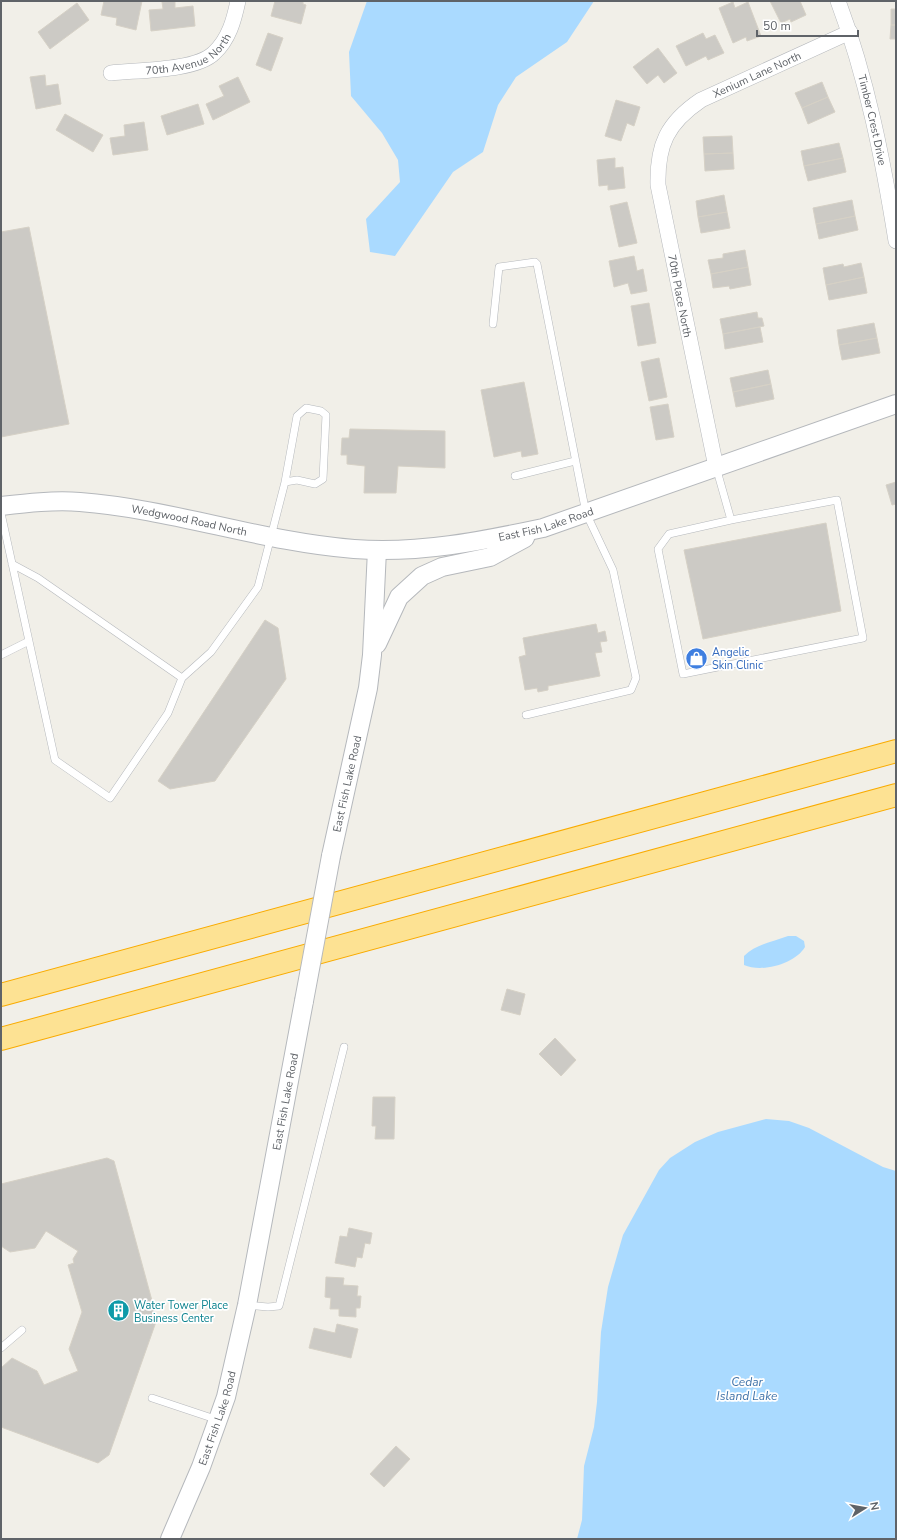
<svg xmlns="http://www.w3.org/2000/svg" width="897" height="1540" font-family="'Nunito Sans',sans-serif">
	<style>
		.water { fill: #aadaff }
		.building { fill: #cccac5; stroke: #d6d1c6 }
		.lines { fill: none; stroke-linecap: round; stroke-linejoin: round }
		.service-casing { stroke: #b5b8bc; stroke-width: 8 }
		.minor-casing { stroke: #b5b8bc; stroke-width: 16 }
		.tertiary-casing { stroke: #b5b8bc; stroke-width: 20 }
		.motorway-casing { stroke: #f9ab00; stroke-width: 24 }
		.service { stroke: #fff; stroke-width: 7 }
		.minor { stroke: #fff; stroke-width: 15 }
		.tertiary { stroke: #fff; stroke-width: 18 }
		.motorway { stroke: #fde293; stroke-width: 22 }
		.tertiary-bridge-casing { stroke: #b5b8bc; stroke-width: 20; stroke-linecap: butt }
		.tertiary-bridge { stroke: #fff; stroke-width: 18 }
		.labels { text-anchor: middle; stroke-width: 3.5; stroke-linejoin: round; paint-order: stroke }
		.street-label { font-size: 11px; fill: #5f6368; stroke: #fff }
		.shop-label { font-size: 11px; fill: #366cbe; stroke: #fff; text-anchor: start }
		.culture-label { font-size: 11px; fill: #0d838f; stroke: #fff; text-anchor: start }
		.water-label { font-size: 12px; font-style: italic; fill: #4174aa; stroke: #fff }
	</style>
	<rect width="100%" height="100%" fill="#f1efe8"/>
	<!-- water -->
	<path class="water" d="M 367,1 L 594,1 L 567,42 L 516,77 L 498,105 L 483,152 L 453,172 L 395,256 L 370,252 L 366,219 L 400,182 L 398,160 L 382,133 L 351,96 L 349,52 Z
		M 788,936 L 796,936 L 804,941 L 805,947 C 795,964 762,973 744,965 L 744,956 C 756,944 772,942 788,936 Z
		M 766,1119 L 789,1121 L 809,1128 L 883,1167 L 896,1171 L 896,1539 L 577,1539 L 582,1520 L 584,1466 L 594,1427 L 597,1402 L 601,1332 L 608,1287 L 623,1235 L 659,1170 L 670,1158 L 695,1142 L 718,1132 Z"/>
	<!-- building -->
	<path class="building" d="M 104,1 L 142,1 L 136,30 L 116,25 L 117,18 L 101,15 Z
		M 175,1 L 175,8 L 193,6 L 195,26 L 151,31 L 149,10 L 163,9 L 162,2 Z
		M 275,1 L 303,1 L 303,4 L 306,5 L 301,24 L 271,16 Z
		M 770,1 L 800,1 L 806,15 L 791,22 L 790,19 L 781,23 Z
		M 733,2 L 735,8 L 748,2 L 761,36 L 747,41 L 746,37 L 733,43 L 719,8 Z
		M 77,3 L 89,20 L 50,49 L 38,32 Z
		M 891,9 L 896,9 L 896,25 L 891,25 Z
		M 891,25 L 896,25 L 896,39 L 890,39 Z
		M 268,33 L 283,38 L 271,71 L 256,65 Z
		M 703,33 L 706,39 L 715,35 L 724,53 L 708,60 L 706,56 L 686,66 L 676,46 Z
		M 658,48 L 677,73 L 664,83 L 658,75 L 647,84 L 633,67 Z
		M 45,75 L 46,86 L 58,84 L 61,104 L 36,109 L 30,77 Z
		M 238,77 L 250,102 L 213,120 L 206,104 L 224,96 L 219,86 Z
		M 822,82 L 828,97 L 802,108 L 795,93 Z
		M 828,97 L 835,112 L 808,124 L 802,108 Z
		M 616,100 L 640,107 L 634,126 L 627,123 L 621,141 L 605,136 Z
		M 198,104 L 204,124 L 167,135 L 161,116 Z
		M 65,114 L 103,135 L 93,152 L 56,130 Z
		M 144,122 L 148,150 L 113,155 L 110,138 L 125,136 L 124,125 Z
		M 732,136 L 733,153 L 704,154 L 703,137 Z
		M 839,143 L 843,158 L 804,166 L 801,151 Z
		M 733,153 L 734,169 L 705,171 L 704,154 Z
		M 615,158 L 615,168 L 623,167 L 625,188 L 608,190 L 608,185 L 599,186 L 597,160 Z
		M 843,158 L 846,172 L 808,181 L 804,166 Z
		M 724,195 L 727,212 L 698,217 L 696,201 Z
		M 852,200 L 855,216 L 816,224 L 813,208 Z
		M 627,202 L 637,243 L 619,247 L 610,206 Z
		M 727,212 L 730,228 L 701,233 L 698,217 Z
		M 855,216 L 858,230 L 819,239 L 816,224 Z
		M 29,227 L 69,424 L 1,437 L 1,232 Z
		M 745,250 L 748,267 L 711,274 L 708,260 L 723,258 L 723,254 Z
		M 634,256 L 637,271 L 643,269 L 647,291 L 631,294 L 628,283 L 614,287 L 609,261 Z
		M 861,263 L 864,277 L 826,285 L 823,268 L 843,264 L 844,267 Z
		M 748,267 L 751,285 L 730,289 L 729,286 L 713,288 L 711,274 Z
		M 864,277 L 867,293 L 829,300 L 826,285 Z
		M 649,303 L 656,343 L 638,346 L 631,306 Z
		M 757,312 L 758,318 L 762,318 L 764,326 L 723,334 L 720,319 Z
		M 874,323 L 877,338 L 839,345 L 837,330 Z
		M 760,327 L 763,342 L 725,349 L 723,334 Z
		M 877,338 L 880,353 L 842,360 L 839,345 Z
		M 659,358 L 667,397 L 649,401 L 641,362 Z
		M 768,370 L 771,384 L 733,392 L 730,378 Z
		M 524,382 L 538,454 L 522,457 L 521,451 L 494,457 L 481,390 Z
		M 771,384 L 774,399 L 736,407 L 733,392 Z
		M 668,404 L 674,437 L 656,440 L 650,407 Z
		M 350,429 L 445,431 L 445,468 L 398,466 L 396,493 L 364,493 L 365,466 L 347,464 L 347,455 L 341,455 L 342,438 L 349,438 Z
		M 896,482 L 896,504 L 892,505 L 886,485 Z
		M 826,523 L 841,611 L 703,639 L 684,550 Z
		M 265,620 L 278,628 L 286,679 L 215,781 L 170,789 L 158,781 Z
		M 596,624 L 598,633 L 605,631 L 607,641 L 600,642 L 602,652 L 595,653 L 600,676 L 548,686 L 548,690 L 538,692 L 537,688 L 525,690 L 519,657 L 526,655 L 523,638 Z
		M 507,989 L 525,994 L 520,1015 L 501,1010 Z
		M 555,1038 L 576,1060 L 561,1076 L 539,1054 Z
		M 373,1097 L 395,1097 L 394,1139 L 375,1139 L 376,1126 L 372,1126 Z
		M 107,1158 L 114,1161 L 157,1319 L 109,1455 L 98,1463 L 1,1427 L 1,1368 L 12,1358 L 37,1371 L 44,1385 L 78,1371 L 69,1349 L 82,1312 L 68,1265 L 74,1263 L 73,1259 L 78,1251 L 46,1231 L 35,1248 L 10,1252 L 1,1246 L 1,1184 Z
		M 349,1228 L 372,1233 L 370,1244 L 365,1243 L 362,1258 L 357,1257 L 355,1267 L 335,1263 L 340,1236 L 347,1237 Z
		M 326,1277 L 344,1278 L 343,1285 L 358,1286 L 357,1296 L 361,1296 L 360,1308 L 356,1308 L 356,1317 L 339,1316 L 339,1309 L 330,1309 L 331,1298 L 325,1297 Z
		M 337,1324 L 358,1329 L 351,1358 L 309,1348 L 314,1328 L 335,1333 Z
		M 396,1446 L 410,1459 L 384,1487 L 370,1474 Z"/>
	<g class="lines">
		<defs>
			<path id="service" d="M 493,324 L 499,267 L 535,262 L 537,264 L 586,513 L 613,570 L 636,678 L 631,690 L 526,715
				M 716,467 L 731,520 L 837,500 L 863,638 L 683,674 L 658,549 L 669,534 L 731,520
				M 515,476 L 575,461
				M 1,513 L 55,760 L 110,798 L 168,713 L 182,678 L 211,652 L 258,587 L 285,482 L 297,416 L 306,408 L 321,411 L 326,415 L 323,479 L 315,484 L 297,480 L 285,482
				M 12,564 L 38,578 L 182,678
				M 1,655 L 29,641
				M 247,1305 L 268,1307 L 279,1306 L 344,1047
				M 1,1348 L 22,1330
				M 152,1398 L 218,1420"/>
			<g id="minor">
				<path id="s1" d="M 838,1 C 867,78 883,160 896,241"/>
				<path id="s2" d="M 111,73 C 137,70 196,71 214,53 C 229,39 234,20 238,1"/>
				<path id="s3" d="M 716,467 L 658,185 C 657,145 667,123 701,100 L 850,32"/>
			</g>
			<g id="tertiary">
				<path id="s4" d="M 1,506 C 27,503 54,500 80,502 C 172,509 262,542 354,549 C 418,554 482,541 543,528 L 896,404"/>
				<path d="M 377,644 L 399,597 L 422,576 L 442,567 L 490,557 L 525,538"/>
				<path id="s5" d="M 331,856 L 368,688 L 372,655 L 377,550"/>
				<path id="s6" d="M 170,1539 L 201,1467 L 226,1397 L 247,1305 L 304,1001"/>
			</g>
			<path id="motorway" d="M 1,995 L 896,751
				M 1,1039 L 896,795"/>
		</defs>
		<!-- service casing -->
		<use href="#service" class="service-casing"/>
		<!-- minor casing -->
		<use href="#minor" class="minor-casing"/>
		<!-- tertiary casing -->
		<use href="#tertiary" class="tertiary-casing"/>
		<!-- motorway casing -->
		<use href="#motorway" class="motorway-casing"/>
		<!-- service -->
		<use href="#service" class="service"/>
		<!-- minor -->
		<use href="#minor" class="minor"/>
		<!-- tertiary -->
		<use href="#tertiary" class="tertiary"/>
		<!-- motorway -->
		<use href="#motorway" class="motorway"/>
		<defs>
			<path id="tertiary-bridge" d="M 304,1001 L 331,856"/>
		</defs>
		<!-- tertiary-bridge casing -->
		<use href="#tertiary-bridge" class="tertiary-bridge-casing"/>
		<!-- tertiary-bridge -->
		<use href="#tertiary-bridge" class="tertiary-bridge"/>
	</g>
	<!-- icons -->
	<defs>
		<symbol id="shop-disc" viewBox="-11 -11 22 22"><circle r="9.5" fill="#3f7fe0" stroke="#fff"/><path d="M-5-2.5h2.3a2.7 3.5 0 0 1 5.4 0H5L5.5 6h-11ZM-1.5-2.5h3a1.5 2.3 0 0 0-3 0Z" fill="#fff"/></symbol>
		<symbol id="building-disc" viewBox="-11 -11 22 22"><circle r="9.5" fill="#0f9aa8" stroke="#fff"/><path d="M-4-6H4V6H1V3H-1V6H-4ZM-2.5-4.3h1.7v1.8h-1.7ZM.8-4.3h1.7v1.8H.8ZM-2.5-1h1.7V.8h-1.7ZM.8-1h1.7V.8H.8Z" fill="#fff"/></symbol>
	</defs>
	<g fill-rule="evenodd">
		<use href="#shop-disc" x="684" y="646" width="25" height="25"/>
		<use href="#building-disc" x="106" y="1298" width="25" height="25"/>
	</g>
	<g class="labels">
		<!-- street labels -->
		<g class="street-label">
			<text dy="4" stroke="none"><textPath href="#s2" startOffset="82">70th Avenue North</textPath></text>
			<text dy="4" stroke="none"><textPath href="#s3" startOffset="450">Xenium Lane North</textPath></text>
			<text dy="4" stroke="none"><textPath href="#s1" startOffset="124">Timber Crest Drive</textPath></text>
			<text transform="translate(680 296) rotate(79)" y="4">70th Place North</text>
			<text dy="4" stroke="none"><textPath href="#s4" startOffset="190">Wedgwood Road North</textPath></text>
			<text dy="4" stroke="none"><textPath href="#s4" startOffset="552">East Fish Lake Road</textPath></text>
			<text dy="4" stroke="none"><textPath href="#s5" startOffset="74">East Fish Lake Road</textPath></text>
			<text dy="4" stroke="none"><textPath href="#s6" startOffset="454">East Fish Lake Road</textPath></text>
			<text dy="4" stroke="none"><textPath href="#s6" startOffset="130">East Fish Lake Road</textPath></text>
		</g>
		<!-- shop labels -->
		<g class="shop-label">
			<text x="712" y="656">Angelic<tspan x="712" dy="13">Skin Clinic</tspan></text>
		</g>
		<!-- culture labels -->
		<g class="culture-label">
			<text x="134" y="1309">Water Tower Place<tspan x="134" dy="13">Business Center</tspan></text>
		</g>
		<!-- water labels -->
		<g class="water-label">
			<text x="747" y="1386">Cedar<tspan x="747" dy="14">Island Lake</tspan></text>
		</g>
	</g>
	<!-- border -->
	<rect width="897" height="1540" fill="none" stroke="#5f6368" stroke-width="4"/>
	<!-- north arrow -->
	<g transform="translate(865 1508) rotate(79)" stroke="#ffffff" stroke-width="3" paint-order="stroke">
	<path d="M0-3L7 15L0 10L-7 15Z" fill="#5f6368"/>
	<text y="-6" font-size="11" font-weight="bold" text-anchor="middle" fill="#5f6368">N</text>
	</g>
	<!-- scale -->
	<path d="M757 30v6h101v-6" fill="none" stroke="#5f6368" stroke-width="2"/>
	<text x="763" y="30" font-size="12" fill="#5f6368" stroke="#ffffff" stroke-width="3" paint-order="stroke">50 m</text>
</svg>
